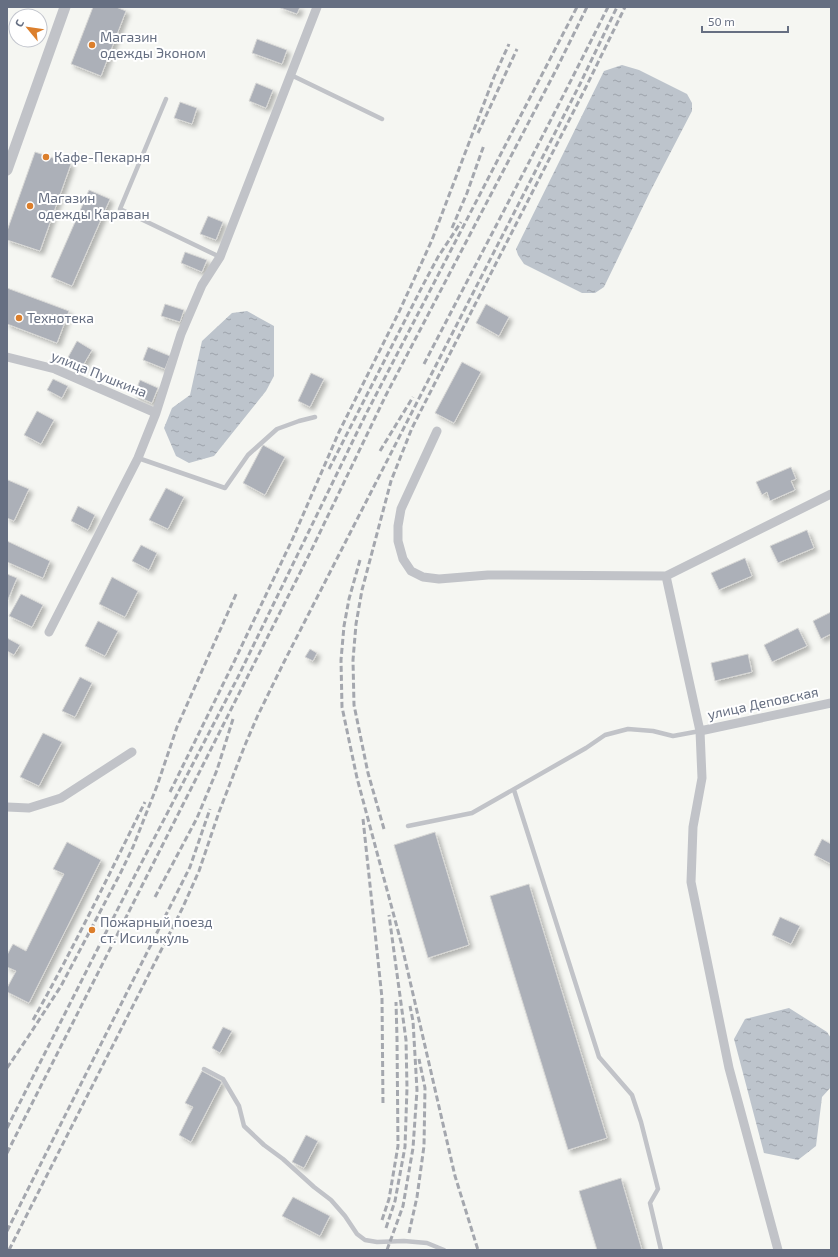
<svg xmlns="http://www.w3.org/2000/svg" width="838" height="1257" font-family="'Exo 2',sans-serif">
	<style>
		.water { fill: url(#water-ripples) }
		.building { fill: #acb0b8; stroke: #d7d7d5; filter: url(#shadow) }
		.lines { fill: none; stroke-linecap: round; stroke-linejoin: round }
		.service { stroke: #c1c3c8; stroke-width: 4.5 }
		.minor { stroke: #c1c3c8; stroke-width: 9 }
		.tertiary { stroke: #c1c3c8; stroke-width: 11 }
		.rail { stroke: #a4a7ae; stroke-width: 3; stroke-dasharray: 6 3; stroke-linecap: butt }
		.poi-dot { fill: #dc7f2c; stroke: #fff; stroke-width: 1.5 }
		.labels { text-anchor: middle; stroke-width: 4; stroke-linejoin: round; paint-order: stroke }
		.poi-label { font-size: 14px; fill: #666f82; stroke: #fff; text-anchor: start }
		.street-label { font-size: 14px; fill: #666f82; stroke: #fff }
	</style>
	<defs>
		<pattern id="water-ripples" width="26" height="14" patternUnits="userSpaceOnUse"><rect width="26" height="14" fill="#bdc4cc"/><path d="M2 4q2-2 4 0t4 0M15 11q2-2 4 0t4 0" fill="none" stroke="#9da3ab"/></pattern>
		<filter id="shadow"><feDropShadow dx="3.5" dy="3.5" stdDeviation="2" flood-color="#0004"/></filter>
	</defs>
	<rect width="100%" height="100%" fill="#f5f6f2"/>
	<!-- water -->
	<path class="water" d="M 622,65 L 639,70 L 687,94 L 692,103 L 692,111 L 651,190 L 604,287 L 595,293 L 582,293 L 524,264 L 518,255 L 516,249 L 604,71 Z
		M 247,311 L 274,326 L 274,376 L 266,391 L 214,456 L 189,463 L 176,456 L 164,428 L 172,408 L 190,395 L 202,341 L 232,313 Z
		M 789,1008 L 827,1032 L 831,1038 L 831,1087 L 822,1097 L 816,1146 L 798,1160 L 764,1153 L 734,1039 L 745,1019 Z"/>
	<!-- building -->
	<path class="building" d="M 93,7 L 116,7 L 126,11 L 101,76 L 71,64 Z
		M 278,7 L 300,7 L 297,14 Z
		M 257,39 L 287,50 L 282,64 L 252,53 Z
		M 256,83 L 273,90 L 266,108 L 249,101 Z
		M 180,102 L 197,108 L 192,124 L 174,118 Z
		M 35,152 L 71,164 L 40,251 L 7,240 L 7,231 Z
		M 89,190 L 110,199 L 72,286 L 51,277 Z
		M 208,216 L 223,222 L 216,240 L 200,234 Z
		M 185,252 L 207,260 L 202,272 L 181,263 Z
		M 7,288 L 69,311 L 57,343 L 7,324 Z
		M 165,304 L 184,310 L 180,322 L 161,316 Z
		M 486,304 L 509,317 L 499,336 L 476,323 Z
		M 77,341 L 92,350 L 81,369 L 66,361 Z
		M 148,347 L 170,356 L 165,369 L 143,360 Z
		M 462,362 L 481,372 L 454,423 L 435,413 Z
		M 311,373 L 324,379 L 310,407 L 298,401 Z
		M 53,379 L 68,386 L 62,398 L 47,390 Z
		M 140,380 L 158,388 L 152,403 L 134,395 Z
		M 37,411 L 54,420 L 41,444 L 24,435 Z
		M 263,445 L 285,457 L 265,495 L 243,483 Z
		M 791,467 L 796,479 L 791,481 L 795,490 L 770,501 L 767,492 L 762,495 L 756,482 Z
		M 8,480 L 29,489 L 14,521 L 7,518 L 7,483 Z
		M 166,488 L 184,497 L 168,529 L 149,520 Z
		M 78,506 L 95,515 L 88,530 L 71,521 Z
		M 807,530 L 814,548 L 778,563 L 770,546 Z
		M 7,541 L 50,561 L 43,578 L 7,562 Z
		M 141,545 L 157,553 L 149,570 L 132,561 Z
		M 745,558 L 752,576 L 719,590 L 711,573 Z
		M 7,574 L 17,578 L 7,602 Z
		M 112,577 L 138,591 L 125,617 L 99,604 Z
		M 21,594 L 43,605 L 32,627 L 9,616 Z
		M 831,612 L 831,634 L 821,639 L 813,621 Z
		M 98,621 L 118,631 L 105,656 L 85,646 Z
		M 798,628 L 807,646 L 772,662 L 764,645 Z
		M 7,638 L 20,645 L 14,655 L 7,651 Z
		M 310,649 L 317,653 L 313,661 L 305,657 Z
		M 748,654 L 752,672 L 715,681 L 711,663 Z
		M 80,677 L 92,683 L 75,717 L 62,711 Z
		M 43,733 L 62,742 L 39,786 L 20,777 Z
		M 435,832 L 469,945 L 428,958 L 394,845 Z
		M 822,839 L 831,844 L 831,864 L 814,855 Z
		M 67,842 L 101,860 L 29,1003 L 7,992 L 7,988 L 16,971 L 7,967 L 7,955 L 13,944 L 26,951 L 64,874 L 53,869 Z
		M 529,884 L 607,1138 L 568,1150 L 490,896 Z
		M 780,917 L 800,926 L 791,944 L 772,935 Z
		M 223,1027 L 232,1031 L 220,1053 L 212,1048 Z
		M 202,1071 L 222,1082 L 191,1142 L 179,1135 L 193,1107 L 185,1103 Z
		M 306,1135 L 318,1141 L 304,1168 L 292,1162 Z
		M 621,1178 L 642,1250 L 597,1250 L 579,1191 Z
		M 293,1197 L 330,1216 L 320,1236 L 282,1216 Z"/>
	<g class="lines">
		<!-- service -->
		<path class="service" d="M 291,75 L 382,119
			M 166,99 L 120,209 L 220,257
			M 138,458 L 225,488 L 248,455 L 277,429 L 299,421 L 315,417
			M 514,790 L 599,1057 L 632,1095 L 641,1122 L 658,1189 L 650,1203 L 661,1250
			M 408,826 L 472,813 L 586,748 L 605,735 L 628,729 L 653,731 L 673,736 L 700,731
			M 204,1069 L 223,1079 L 239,1106 L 244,1126 L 264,1145 L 283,1159 L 314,1187 L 331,1200 L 345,1216 L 357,1234 L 365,1240 L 377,1242 L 404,1241 L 427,1243 L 444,1250"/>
		<!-- minor -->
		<path class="minor" d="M 7,357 L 55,369 L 156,413
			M 437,431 L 401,509 L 398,526 L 398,541 L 403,559 L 411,571 L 423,577 L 439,579 L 488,575 L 666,576 L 831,494
			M 666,576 L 700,731 L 702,778 L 693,827 L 691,882 L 729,1068 L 778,1250
			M 49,632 L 138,458 L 156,413 L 181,334 L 202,285 L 220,257 L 317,7
			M 700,731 L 831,703
			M 7,807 L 29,808 L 61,798 L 132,752"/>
		<!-- tertiary -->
		<path class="tertiary" d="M 7,170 L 65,7"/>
		<!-- rail -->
		<path class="rail" d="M 478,133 L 517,49
			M 452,228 L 467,193 L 484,145
			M 424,364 C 486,245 548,127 608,7
			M 380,451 L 413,397
			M 329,469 L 423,285 L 438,257 L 461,222
			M 360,560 L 349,599 L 344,626 L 341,660 L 342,707 L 357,778 L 401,942 L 455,1176 L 478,1250
			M 170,792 L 234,662 L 293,538 L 339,432 L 399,312 L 432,240 L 494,77 L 509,44
			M 363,819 L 382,998 L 383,1104
			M 384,829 L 368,773 L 354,705 L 353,660 L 356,624 L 362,590 L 391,481 L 412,428 L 586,87 L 625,7
			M 155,897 L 197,818 L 217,770 L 233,719
			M 33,1020 C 73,949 109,875 145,802
			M 7,1068 L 28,1037 L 61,986 L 121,872 L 133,847 L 157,786 L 177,727 L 237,592
			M 7,1128 L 131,883 L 238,677 L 365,416 L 577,7
			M 7,1153 L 310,553 L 386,395 L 556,70 L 587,7
			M 382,1220 L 389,1199 L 398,1146 L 397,1038 L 396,1002
			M 386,1228 L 395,1201 L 405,1147 L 407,1088 L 406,1040 L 389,915
			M 7,1231 L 190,867 L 210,809
			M 409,1233 L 417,1197 L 424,1146 L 425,1088 L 419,1059
			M 9,1250 L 182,909 L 199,871 L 219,812 L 245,745 L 258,715 L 284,662 L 580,84 L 617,7
			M 387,1250 L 403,1206 L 413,1148 L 417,1090 L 413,1021 L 410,1006"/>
	</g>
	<!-- markers -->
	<g class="poi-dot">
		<circle cx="92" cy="45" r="4"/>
		<circle cx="46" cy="157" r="4"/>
		<circle cx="30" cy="206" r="4"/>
		<circle cx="19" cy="318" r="4"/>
		<circle cx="92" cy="930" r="4"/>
	</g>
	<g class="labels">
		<!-- poi labels -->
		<g class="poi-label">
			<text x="100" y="42">Магазин<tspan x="100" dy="16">одежды Эконом</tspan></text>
			<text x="54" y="162">Кафе-Пекарня</text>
			<text x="38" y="203">Магазин<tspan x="38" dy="16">одежды Караван</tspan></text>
			<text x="27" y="323">Технотека</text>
			<text x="100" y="927">Пожарный поезд<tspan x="100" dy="16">ст. Исилькуль</tspan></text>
		</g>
		<!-- street labels -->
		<g class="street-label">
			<text transform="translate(99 374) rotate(22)" y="5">улица Пушкина</text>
			<text transform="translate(763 703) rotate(-12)" y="5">улица Деповская</text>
		</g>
	</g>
	<!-- border -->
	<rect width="838" height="1257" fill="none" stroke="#666f82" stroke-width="16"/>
	<!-- north arrow -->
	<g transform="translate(28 28) rotate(299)"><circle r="19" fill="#ffffff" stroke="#c2c5cd"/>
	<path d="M0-3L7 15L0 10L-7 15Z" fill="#dc7f2c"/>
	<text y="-6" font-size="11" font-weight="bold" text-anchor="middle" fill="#666f82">С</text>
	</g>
	<!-- scale -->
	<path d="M702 26v6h86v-6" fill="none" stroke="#666f82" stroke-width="2"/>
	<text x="708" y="26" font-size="12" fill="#666f82" stroke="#ffffff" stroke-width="3" paint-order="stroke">50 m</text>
</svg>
